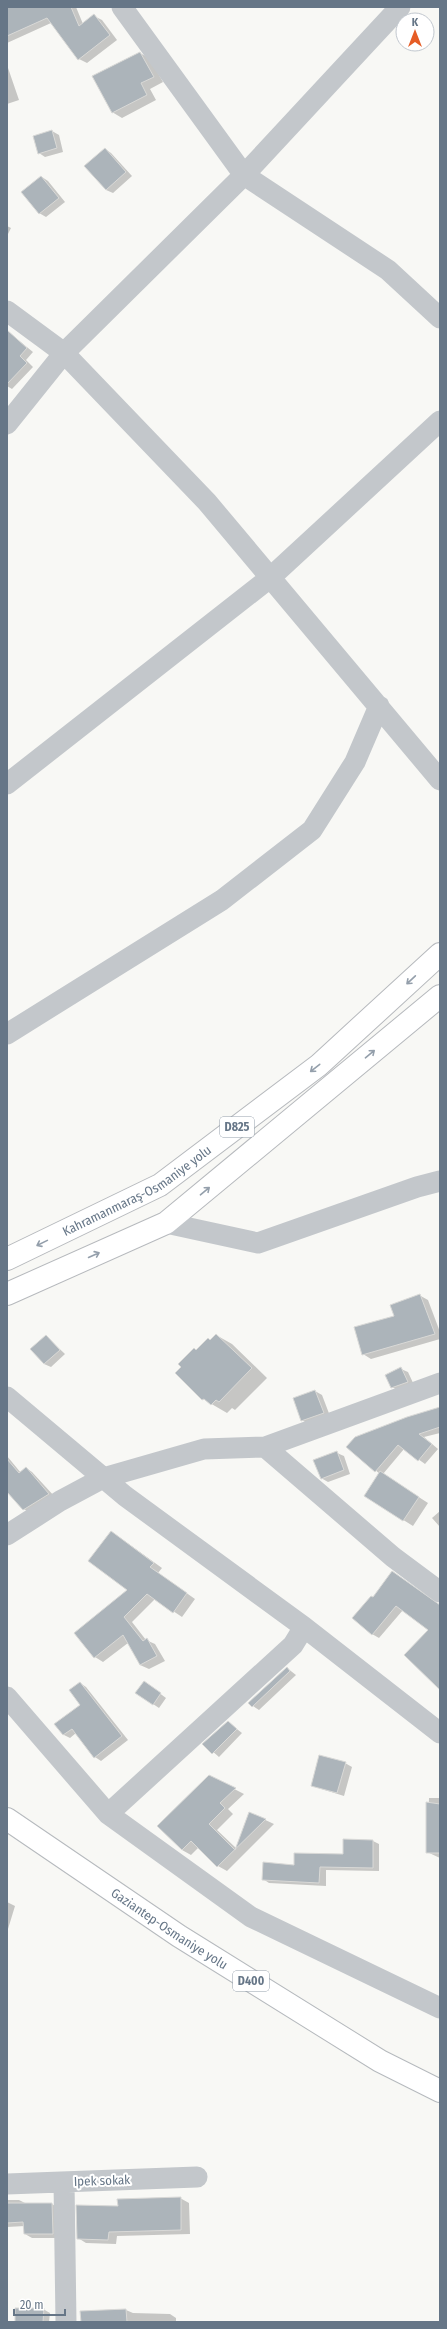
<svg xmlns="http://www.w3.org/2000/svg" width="447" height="2329" font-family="'Fira Sans Condensed',sans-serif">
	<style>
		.shadow { fill: #0003 }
		.building { fill: #acb4ba; stroke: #d9d9d7 }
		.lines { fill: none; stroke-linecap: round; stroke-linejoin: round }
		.major-casing { stroke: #b6babe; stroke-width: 24 }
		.highway-casing { stroke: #b6b9bd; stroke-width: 24 }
		.minor { stroke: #c3c7cb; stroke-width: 21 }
		.major { stroke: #fff; stroke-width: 22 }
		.highway { stroke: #fff; stroke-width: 22 }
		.oneway { stroke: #949fab }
		.labels { text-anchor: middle; stroke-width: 4; stroke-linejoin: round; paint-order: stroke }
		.shield { fill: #fff; stroke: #949fab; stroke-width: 1 }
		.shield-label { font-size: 12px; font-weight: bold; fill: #667687 }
		.street-label { font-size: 13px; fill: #667687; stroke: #fff }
	</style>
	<rect width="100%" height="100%" fill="#f8f8f5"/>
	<!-- shadow -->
	<path class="shadow" d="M 7,7 L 76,7 L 83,24 L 94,16 L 102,20 L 117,40 L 87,63 L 79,59 L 51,23 L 7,43 Z
		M 140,53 L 149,58 L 163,82 L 150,89 L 156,100 L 122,118 L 112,112 Z
		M 7,65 L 19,100 L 7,104 Z
		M 52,131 L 59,135 L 63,152 L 45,157 L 39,153 Z
		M 105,149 L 111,153 L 132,176 L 113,193 L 106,190 Z
		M 42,177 L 48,181 L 65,202 L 46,217 L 39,213 Z
		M 7,226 L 11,228 L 7,236 Z
		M 12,335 L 33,352 L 26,360 L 33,367 L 12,389 L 7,386 L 7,340 Z
		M 419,1295 L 428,1300 L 440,1332 L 440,1339 L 371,1359 L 363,1354 L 395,1316 Z
		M 216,1335 L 232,1344 L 267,1378 L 235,1410 L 232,1408 L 227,1413 L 203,1399 L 196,1351 Z
		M 46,1336 L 65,1354 L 51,1367 L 44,1364 Z
		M 401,1369 L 408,1372 L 414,1385 L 399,1391 L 392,1387 Z
		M 315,1391 L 322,1395 L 330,1416 L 308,1424 L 302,1420 Z
		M 440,1410 L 440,1433 L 424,1437 L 438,1449 L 425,1464 L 404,1449 L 383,1474 L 428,1503 L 413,1526 L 365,1496 L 380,1474 L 347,1447 Z
		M 337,1453 L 344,1456 L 350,1474 L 328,1482 L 321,1478 Z
		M 7,1456 L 21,1473 L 26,1468 L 32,1472 L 55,1497 L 30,1513 L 24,1509 L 7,1490 Z
		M 440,1511 L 440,1527 L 432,1518 Z
		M 112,1532 L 162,1568 L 158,1573 L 195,1599 L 182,1617 L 155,1599 L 132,1622 L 146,1640 L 155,1644 L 165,1661 L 149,1669 L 140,1665 L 128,1643 L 103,1662 L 95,1657 L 75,1633 L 129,1590 Z
		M 371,1597 L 440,1606 L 440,1687 L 430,1629 L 403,1610 L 379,1638 L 372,1634 Z
		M 287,1668 L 296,1675 L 259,1710 L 253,1706 L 249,1703 Z
		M 80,1683 L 86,1687 L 128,1740 L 101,1761 L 95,1757 L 76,1733 L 70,1738 L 64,1735 L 56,1724 L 81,1705 Z
		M 150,1686 L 166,1698 L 159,1708 L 153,1704 Z
		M 228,1722 L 242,1733 L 219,1757 L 204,1744 Z
		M 345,1763 L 352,1767 L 344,1796 L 312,1786 Z
		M 209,1776 L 244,1794 L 228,1809 L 233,1814 L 217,1830 L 236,1848 L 250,1813 L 274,1824 L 227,1871 L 218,1866 L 199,1847 L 191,1855 L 182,1850 Z
		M 429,1798 L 440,1798 L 440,1858 L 427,1852 Z
		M 373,1841 L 379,1844 L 379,1871 L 326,1870 L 326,1886 L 269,1883 L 263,1879 L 295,1866 L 344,1855 Z
		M 7,1902 L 15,1906 L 8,1929 L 7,1929 Z
		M 180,2198 L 189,2203 L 190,2234 L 117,2236 L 116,2244 L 86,2243 L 78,2238 L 119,2208 Z
		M 7,2200 L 19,2200 L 27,2204 L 52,2204 L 60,2209 L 60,2238 L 32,2238 L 25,2234 L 25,2226 L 7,2227 Z
		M 43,2309 L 50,2313 L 49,2322 L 16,2322 Z
		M 126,2310 L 133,2313 L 170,2314 L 176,2318 L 176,2322 L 94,2322 L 93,2311 Z"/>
	<!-- building -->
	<path class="building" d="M 7,7 L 71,7 L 79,26 L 94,14 L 110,35 L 78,60 L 47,18 L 7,36 Z
		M 140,52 L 154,77 L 141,83 L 147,95 L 112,113 L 92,76 Z
		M 52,130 L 57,148 L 38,154 L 33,136 Z
		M 105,148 L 126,172 L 106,190 L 84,166 Z
		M 41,176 L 59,198 L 39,214 L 21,192 Z
		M 7,330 L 27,348 L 20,356 L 27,363 L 7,384 Z
		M 420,1294 L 435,1334 L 362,1355 L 354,1327 L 394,1316 L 390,1305 Z
		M 216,1334 L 252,1368 L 219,1402 L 216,1400 L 211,1405 L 204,1399 L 202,1400 L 175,1373 L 181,1367 L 178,1364 L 194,1348 L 196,1350 L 208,1338 L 210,1340 Z
		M 46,1335 L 60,1350 L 44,1364 L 30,1349 Z
		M 401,1367 L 408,1382 L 391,1388 L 385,1375 Z
		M 315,1390 L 324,1413 L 301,1421 L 293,1398 Z
		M 440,1407 L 440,1427 L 419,1434 L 432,1444 L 418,1461 L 398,1445 L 375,1472 L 346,1447 L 355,1437 L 407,1417 Z
		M 337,1451 L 344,1470 L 321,1479 L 313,1460 Z
		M 7,1459 L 19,1473 L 26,1467 L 49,1494 L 23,1510 L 7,1492 Z
		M 380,1471 L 419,1497 L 403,1521 L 364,1496 Z
		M 111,1531 L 154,1563 L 150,1567 L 187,1593 L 173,1613 L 147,1594 L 124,1617 L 143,1641 L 147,1638 L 157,1656 L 140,1665 L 123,1635 L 94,1658 L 74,1633 L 127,1590 L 88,1561 Z
		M 392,1571 L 440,1605 L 440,1690 L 404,1655 L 428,1630 L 396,1606 L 372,1635 L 352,1618 L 371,1596 L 373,1597 Z
		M 287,1667 L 290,1671 L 252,1707 L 248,1703 Z
		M 144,1681 L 161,1693 L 153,1705 L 135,1693 Z
		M 80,1682 L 122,1736 L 94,1758 L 72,1729 L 63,1735 L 54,1724 L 80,1705 L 69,1690 Z
		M 228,1721 L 237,1729 L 212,1754 L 202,1744 Z
		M 319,1755 L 346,1762 L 337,1793 L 311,1786 Z
		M 209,1775 L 236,1788 L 220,1803 L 225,1808 L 209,1824 L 235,1850 L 249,1812 L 266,1819 L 217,1867 L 191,1841 L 182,1850 L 157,1826 Z
		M 426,1802 L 440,1804 L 440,1853 L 426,1853 Z
		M 343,1839 L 373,1840 L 373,1868 L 320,1867 L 319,1883 L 262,1880 L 263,1862 L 294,1865 L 294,1853 L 343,1854 Z
		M 181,2197 L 181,2230 L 109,2232 L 108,2240 L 77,2239 L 76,2205 L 118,2206 L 117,2199 Z
		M 7,2203 L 52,2203 L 53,2234 L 24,2234 L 23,2222 L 7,2223 Z
		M 15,2308 L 44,2308 L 43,2322 L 15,2322 Z
		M 126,2309 L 127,2322 L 81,2322 L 80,2311 Z"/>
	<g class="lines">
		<defs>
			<g id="major">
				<path id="s1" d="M 7,1819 L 179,1936 L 380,2061 L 440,2091"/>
			</g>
			<g id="highway">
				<path id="s2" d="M 7,1259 L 160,1185 L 319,1065 L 440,954"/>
				<path d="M 7,1294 L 166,1223 L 440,996"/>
			</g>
		</defs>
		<!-- major casing -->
		<use href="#major" class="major-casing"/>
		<!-- highway casing -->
		<use href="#highway" class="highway-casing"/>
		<!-- minor -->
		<path class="minor" d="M 122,7 L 244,175 L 388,270 L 440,318
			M 7,311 L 64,353 L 207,502 L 440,780
			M 7,424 L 64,353 L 244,175 L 400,7
			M 7,784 L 271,577 L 440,421
			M 7,1034 L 222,900 L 312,830 L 355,762 L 379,706
			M 166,1223 L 258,1243 L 417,1187 L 440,1181
			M 7,1397 L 125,1496 L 304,1627 L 440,1733
			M 265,1447 L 393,1557 L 440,1592
			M 7,1535 L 60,1501 L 103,1478 L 204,1449 L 265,1447 L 440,1383
			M 7,1697 L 108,1814 L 251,1917 L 440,2008
			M 108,1814 L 293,1645 L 304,1627
			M 64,2182 L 66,2322
			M 7,2184 L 197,2177"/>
		<!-- major -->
		<use href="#major" class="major"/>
		<!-- highway -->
		<use href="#highway" class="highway"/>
	</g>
	<!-- one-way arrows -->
	<defs><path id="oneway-shaft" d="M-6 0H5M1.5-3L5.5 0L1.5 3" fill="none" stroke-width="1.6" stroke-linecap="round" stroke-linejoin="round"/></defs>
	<g class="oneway">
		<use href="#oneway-shaft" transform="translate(411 980) rotate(137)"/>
		<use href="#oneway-shaft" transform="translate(370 1054) rotate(-40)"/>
		<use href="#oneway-shaft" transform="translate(315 1068) rotate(142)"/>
		<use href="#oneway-shaft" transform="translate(205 1191) rotate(-40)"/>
		<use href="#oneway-shaft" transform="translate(42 1243) rotate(154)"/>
		<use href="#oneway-shaft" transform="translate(94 1255) rotate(-24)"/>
	</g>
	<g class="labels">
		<!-- shield labels -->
		<g class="shield">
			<rect x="220" y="1117" width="34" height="20" rx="3"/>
			<rect x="233" y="1971" width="36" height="20" rx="3"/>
		</g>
		<g class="shield-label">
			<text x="237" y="1131">D825</text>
			<text x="251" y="1985">D400</text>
		</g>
		<!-- street labels -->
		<g class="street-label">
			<text dy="5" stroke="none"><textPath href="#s2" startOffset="147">Kahramanmaraş-Osmaniye yolu</textPath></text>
			<text dy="5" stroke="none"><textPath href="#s1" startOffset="196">Gaziantep-Osmaniye yolu</textPath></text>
			<text transform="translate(102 2180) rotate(-2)" y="5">Ipek sokak</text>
		</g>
	</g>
	<!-- border -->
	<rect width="447" height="2329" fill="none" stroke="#667687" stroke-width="16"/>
	<!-- north arrow -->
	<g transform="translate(415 32)"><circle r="19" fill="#ffffff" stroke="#c2c8cf"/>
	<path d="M0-3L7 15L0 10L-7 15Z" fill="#e65d26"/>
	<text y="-6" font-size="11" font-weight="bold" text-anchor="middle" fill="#667687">K</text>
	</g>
	<!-- scale -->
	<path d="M14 2309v6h51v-6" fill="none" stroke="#667687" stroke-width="2"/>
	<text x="20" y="2309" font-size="12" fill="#667687" stroke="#ffffff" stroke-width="3" paint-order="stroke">20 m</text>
</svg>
